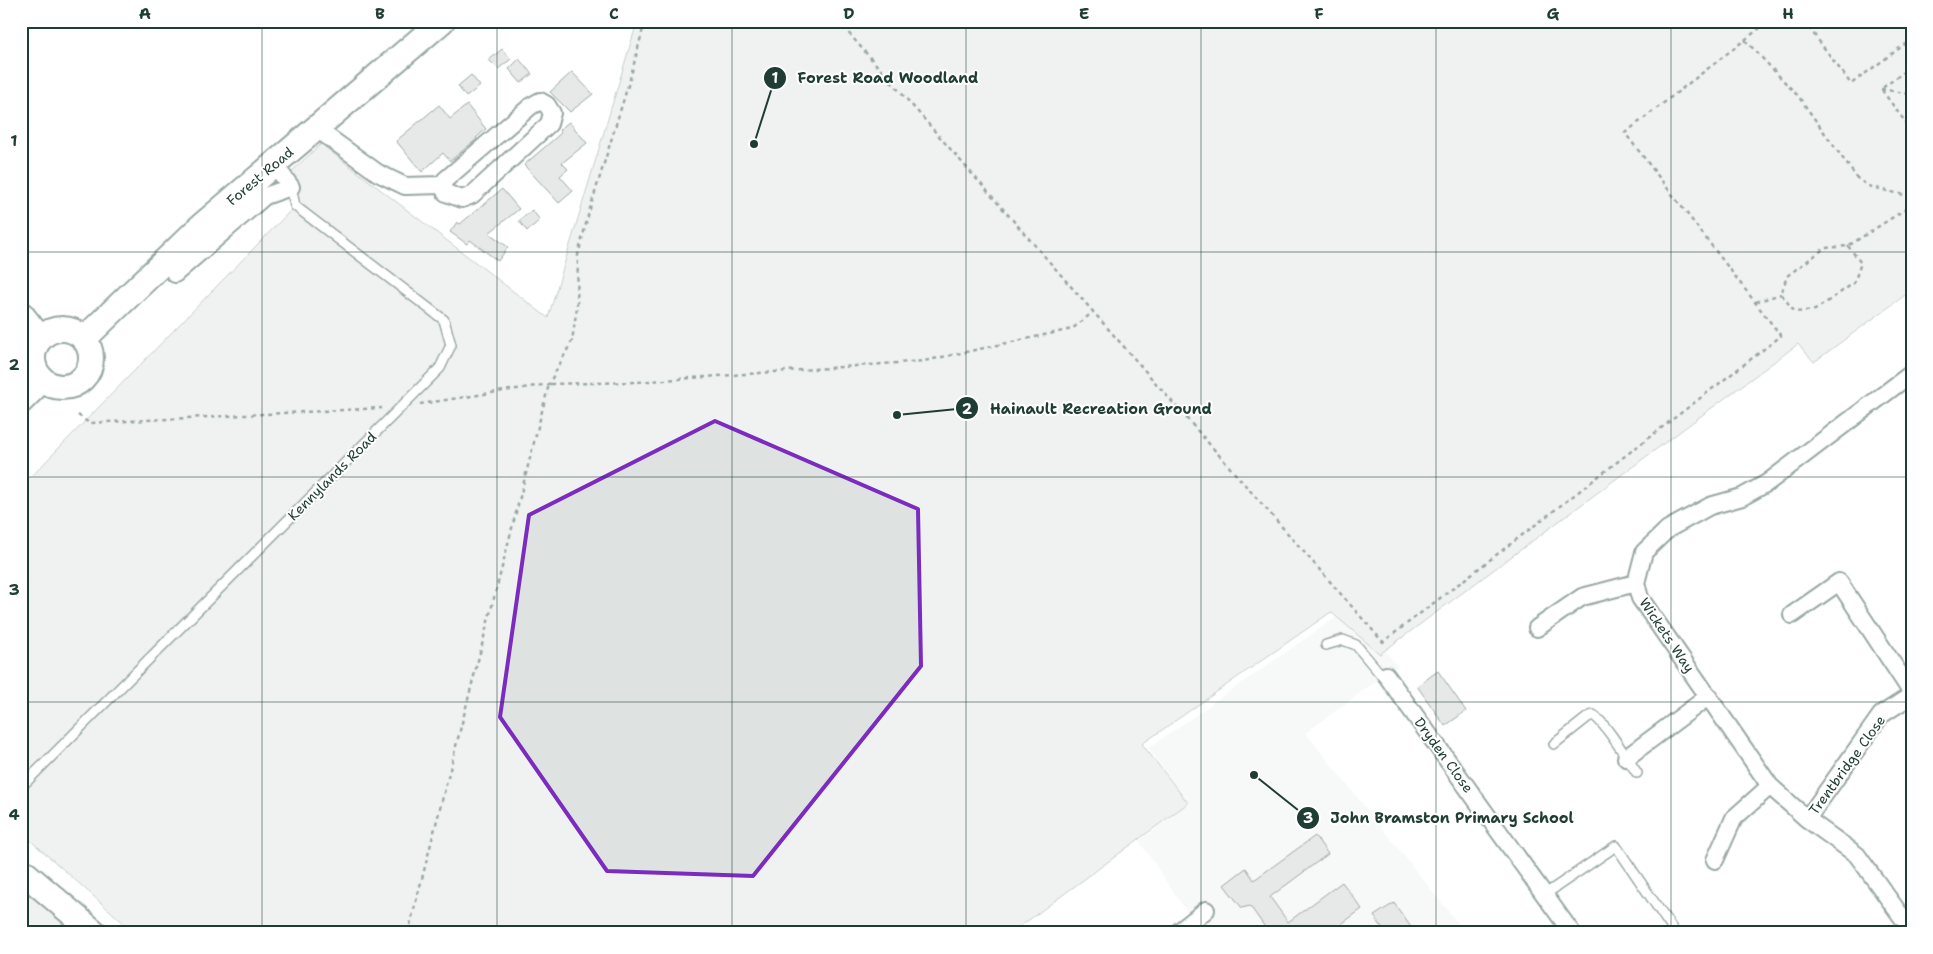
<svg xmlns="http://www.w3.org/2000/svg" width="1933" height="954" font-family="'Shantell Sans',sans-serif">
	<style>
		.built { fill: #eef1f0 }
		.green { fill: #dee3e2; stroke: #7e908b }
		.building { fill: #c7cfcc; stroke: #1f3d34 }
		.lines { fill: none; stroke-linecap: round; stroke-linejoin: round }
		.lane-casing { stroke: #1f3d34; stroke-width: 12 }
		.street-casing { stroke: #1f3d34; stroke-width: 20 }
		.secondary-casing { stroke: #1f3d34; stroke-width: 28 }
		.path { stroke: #1f3d34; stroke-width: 2.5; stroke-dasharray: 4 4; stroke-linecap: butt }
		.lane { stroke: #fff; stroke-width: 9 }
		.street { stroke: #fff; stroke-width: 16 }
		.secondary { stroke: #fff; stroke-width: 24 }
		.marked { fill: none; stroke: #7b2cbf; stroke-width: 4; stroke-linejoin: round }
		.grid { fill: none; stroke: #1f3d34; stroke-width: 1; stroke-opacity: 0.55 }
		.labels { text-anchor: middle; stroke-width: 4; stroke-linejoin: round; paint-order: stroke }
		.street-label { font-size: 14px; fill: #1f3d34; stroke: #fff }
		.leader { fill: none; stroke: #1f3d34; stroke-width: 2 }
		.callout-dot { fill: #1f3d34; stroke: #fff; stroke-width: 2 }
		.mark-label { font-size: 15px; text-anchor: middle; font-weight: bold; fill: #fff }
		.callout-label { font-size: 15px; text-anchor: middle; font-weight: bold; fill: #1f3d34; stroke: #fff; stroke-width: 4; stroke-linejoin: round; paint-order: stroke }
		.neatline { fill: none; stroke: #1f3d34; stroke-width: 2 }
		.grid-label { font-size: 16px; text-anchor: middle; font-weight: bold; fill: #1f3d34 }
	</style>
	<rect width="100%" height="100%" fill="#fff"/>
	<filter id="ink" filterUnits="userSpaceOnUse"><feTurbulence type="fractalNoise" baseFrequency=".02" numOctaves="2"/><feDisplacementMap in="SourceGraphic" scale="10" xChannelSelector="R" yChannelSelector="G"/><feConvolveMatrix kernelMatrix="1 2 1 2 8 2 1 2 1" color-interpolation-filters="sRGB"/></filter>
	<g filter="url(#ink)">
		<!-- built -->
		<path class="built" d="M 1352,606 L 1397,666 L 1306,733 L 1466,933 L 1201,933 L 1139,841 L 1188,803 L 1148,748 Z"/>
		<!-- green -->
		<path class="green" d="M 630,21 L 1912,21 L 1912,290 L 1814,362 L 1798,344 L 1380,654 L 1331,612 L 1142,744 L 1188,803 L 1011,933 L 135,933 L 21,832 L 21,487 L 295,206 L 290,181 L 292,171 L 321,144 L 548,318 L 635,29 Z
			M 21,887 L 74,933 L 21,933 Z"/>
		<!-- building -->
		<path class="building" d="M 502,49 L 511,59 L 498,69 L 489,60 Z
			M 519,59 L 532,74 L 521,83 L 509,69 Z
			M 572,72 L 593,94 L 570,112 L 550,92 Z
			M 471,75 L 480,86 L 466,97 L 458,86 Z
			M 439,105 L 450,119 L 467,105 L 486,129 L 476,138 L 477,139 L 450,161 L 443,153 L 422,172 L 396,141 Z
			M 569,122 L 587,143 L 562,163 L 568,169 L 560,176 L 573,191 L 559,203 L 524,165 L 561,133 L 559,130 Z
			M 502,189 L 519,209 L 489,233 L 508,247 L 498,261 L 470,240 L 467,244 L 450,232 L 457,222 L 460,224 Z
			M 532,210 L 540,220 L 527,231 L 519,221 Z
			M 1438,671 L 1466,711 L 1445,726 L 1417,686 Z
			M 1315,836 L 1328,854 L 1270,897 L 1288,922 L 1342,882 L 1362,909 L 1329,933 L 1269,933 L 1250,906 L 1242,908 L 1224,885 L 1246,868 L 1254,880 Z
			M 1394,903 L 1415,933 L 1386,933 L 1374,916 Z"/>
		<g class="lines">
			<defs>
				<path id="lane" d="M 1326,645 L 1343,640 L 1356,645 L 1383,677 L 1386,675
					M 1554,744 L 1588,717 L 1593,715 C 1604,721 1628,760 1637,773
					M 21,787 L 440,368 L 451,345 L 444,320 L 295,206 L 291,187
					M 1544,895 L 1616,846 L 1675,933"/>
				<path id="street" d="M 317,129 L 378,173 L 405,186 L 442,185 L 445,180 L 531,106 L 540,101 L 547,105 L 552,113 L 549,124 L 472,195 L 462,199 L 446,193 L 442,185
					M 175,274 L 265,196 L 291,187 L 274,164
					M 1912,373 L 1767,483 L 1742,497 L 1710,506 L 1668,529 L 1644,552 L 1636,583 L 1640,598 L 1770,786 L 1807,819 L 1857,855 L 1912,931
					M 1792,615 L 1839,582 L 1912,693
					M 1537,628 L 1582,597 L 1636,583
					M 1386,675 L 1572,933
					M 1626,758 L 1709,696
					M 1807,819 L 1881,715 L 1912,695
					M 1715,860 L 1734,818 L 1770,786
					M 1177,933 L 1206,910"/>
				<path id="secondary" d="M 21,314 L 40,338
					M33 358a29 29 0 1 1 58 0a29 29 0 1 1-58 0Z
					M 84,339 L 199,228 L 442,21
					M 21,401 L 42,380
					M 21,870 L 95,933"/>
			</defs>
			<!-- lane casing -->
			<use href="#lane" class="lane-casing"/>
			<!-- street casing -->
			<use href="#street" class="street-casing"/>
			<!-- secondary casing -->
			<use href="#secondary" class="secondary-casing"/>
			<!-- path -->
			<path class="path" d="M 838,21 L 1383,642 L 1781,336 L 1625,133 L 1769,21
				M 1804,21 L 1851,84 L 1912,39
				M 1745,40 L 1798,96 L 1857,178 L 1868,186 L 1912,197
				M 1912,66 L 1881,89 L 1912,131
				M 1881,89 L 1911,94
				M 1912,92 L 1912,99
				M 1848,246 L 1861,263 L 1854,283 L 1815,310 L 1795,312 L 1781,294 L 1787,276 L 1825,248 L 1848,246 L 1912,205
				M 1756,302 L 1781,294
				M 420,404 L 549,384 L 572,341 L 577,307 L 578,255 L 589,212 L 630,79 L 645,21
				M 78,415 L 89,423 L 382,408
				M 408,933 L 549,384 L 637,382 L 924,361 L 1072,329 L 1093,312"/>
			<!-- lane -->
			<use href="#lane" class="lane"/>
			<!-- street -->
			<use href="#street" class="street"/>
			<!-- secondary -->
			<use href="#secondary" class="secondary"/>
		</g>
	</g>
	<!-- marked area -->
	<path d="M0 0H1933V954H0ZM 715,421 L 918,509 L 921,666 L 753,876 L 607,871 L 500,717 L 529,515 Z" fill="#fff" fill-opacity=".55" fill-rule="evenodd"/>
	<path class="marked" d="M 715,421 L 918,509 L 921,666 L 753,876 L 607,871 L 500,717 L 529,515 Z"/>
	<!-- grid -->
	<path class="grid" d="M 262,21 L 262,933M 497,21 L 497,933M 732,21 L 732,933M 966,21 L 966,933M 1201,21 L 1201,933M 1436,21 L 1436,933M 1671,21 L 1671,933M 21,252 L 1912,252M 21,477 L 1912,477M 21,702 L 1912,702"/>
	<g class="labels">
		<!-- street labels -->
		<g class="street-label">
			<text transform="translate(260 176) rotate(-40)" y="5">Forest Road</text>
			<text transform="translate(332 476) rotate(-45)" y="5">Kennylands Road</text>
			<text transform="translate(1667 635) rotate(56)" y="5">Wickets Way</text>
			<text transform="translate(1444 755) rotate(54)" y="5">Dryden Close</text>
			<text transform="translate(1847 765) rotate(-54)" y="5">Trentbridge Close</text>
		</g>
	</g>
	<!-- callouts -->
	<path class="leader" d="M754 144L775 78M897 415L967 408M1254 775L1308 818"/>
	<g class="callout-dot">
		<circle cx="754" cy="144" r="5"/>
		<circle cx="897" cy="415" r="5"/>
		<circle cx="1254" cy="775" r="5"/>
		<circle cx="775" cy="78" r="12"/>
		<circle cx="967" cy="408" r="12"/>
		<circle cx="1308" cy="818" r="12"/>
	</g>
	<g class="mark-label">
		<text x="775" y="83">1</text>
		<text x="967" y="414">2</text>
		<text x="1308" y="823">3</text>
	</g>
	<g class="callout-label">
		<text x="888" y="83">Forest Road Woodland</text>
		<text x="1101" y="414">Hainault Recreation Ground</text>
		<text x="1452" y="823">John Bramston Primary School</text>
	</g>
	<!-- margin -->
	<rect width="1933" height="954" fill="none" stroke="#fff" stroke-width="55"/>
	<rect x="28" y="28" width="1878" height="898" class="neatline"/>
	<g class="grid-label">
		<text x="145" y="19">A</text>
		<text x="380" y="19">B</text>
		<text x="614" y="19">C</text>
		<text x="849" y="19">D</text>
		<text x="1084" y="19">E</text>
		<text x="1319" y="19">F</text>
		<text x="1553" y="19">G</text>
		<text x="1788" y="19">H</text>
		<text x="14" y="146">1</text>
		<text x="14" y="370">2</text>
		<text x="14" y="595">3</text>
		<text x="14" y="820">4</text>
	</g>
</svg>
